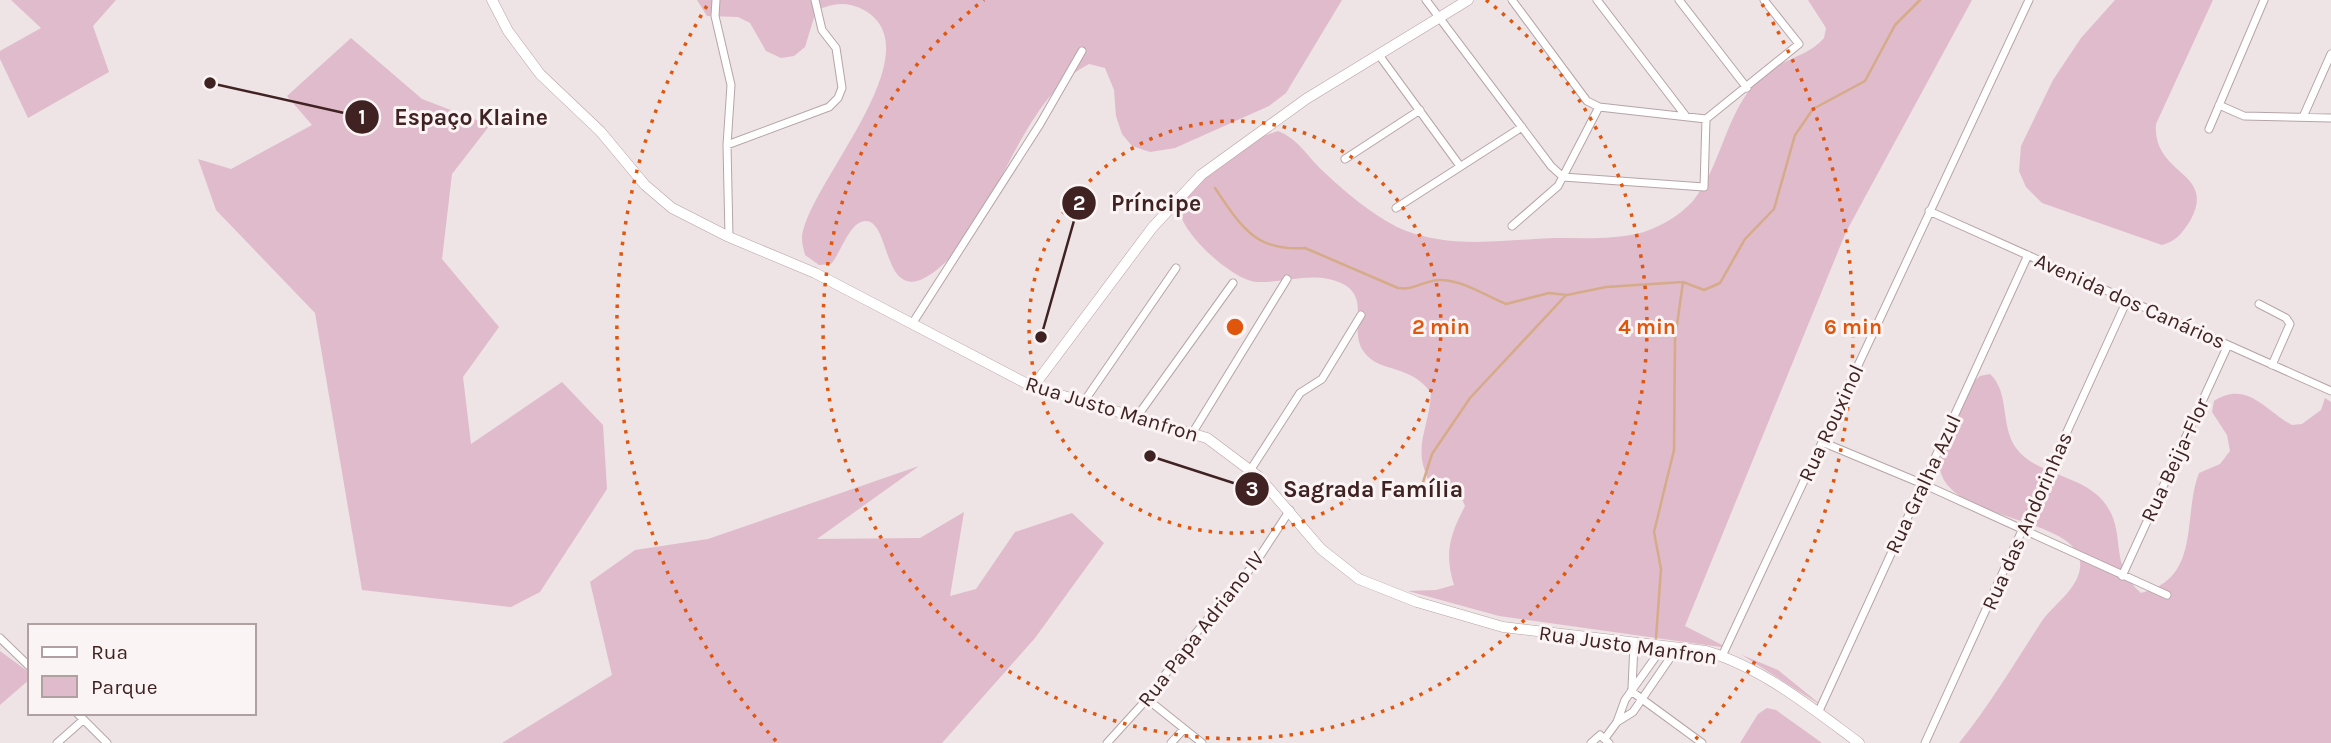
<svg xmlns="http://www.w3.org/2000/svg" width="2331" height="743" font-family="Karla,sans-serif">
	<style>
		.green { fill: #e0bbcb }
		.lines { fill: none; stroke-linecap: round; stroke-linejoin: round }
		.stream { stroke: #d5ab89; stroke-width: 2.5 }
		.street-casing { stroke: #b6a5a7; stroke-width: 9 }
		.secondary-casing { stroke: #baa1a2; stroke-width: 11 }
		.street { stroke: #fff; stroke-width: 7 }
		.secondary { stroke: #fff; stroke-width: 10 }
		.ring { fill: none; stroke: #e0560d; stroke-width: 3.5; stroke-dasharray: 3.5 7 }
		.labels { text-anchor: middle; stroke-width: 6; stroke-linejoin: round; paint-order: stroke }
		.street-label { font-size: 21px; fill: #402222; stroke: #faf4f5 }
		.centre { fill: #e0560d; stroke: #faf4f5; stroke-width: 3.5 }
		.ring-label { font-size: 21px; text-anchor: middle; font-weight: bold; fill: #e0560d; stroke: #faf4f5; stroke-width: 6; stroke-linejoin: round; paint-order: stroke }
		.leader { fill: none; stroke: #402222; stroke-width: 2.5 }
		.callout-dot { fill: #402222; stroke: #faf4f5; stroke-width: 2.5 }
		.mark-label { font-size: 21px; text-anchor: middle; font-weight: bold; fill: #fff }
		.callout-label { font-size: 23px; text-anchor: middle; font-weight: bold; fill: #402222; stroke: #faf4f5; stroke-width: 6; stroke-linejoin: round; paint-order: stroke }
	</style>
	<rect width="100%" height="100%" fill="#eee3e5"/>
	<!-- green -->
	<path class="green" d="M 11,0 L 116,0 L 93,26 L 109,72 L 28,118 L 0,59 L 0,51 L 41,28 Z
		M 697,0 L 1342,0 L 1286,93 L 1269,106 L 1175,148 L 1150,152 L 1132,146 L 1122,134 L 1116,116 L 1114,90 L 1105,68 L 1089,64 C 1018,100 998,219 939,268 C 878,319 894,210 861,222 C 848,227 840,254 831,264 L 819,265 L 805,255 C 804,250 802,244 802,239 C 804,188 940,49 862,9 C 846,1 832,3 816,11 L 805,47 L 794,56 L 781,58 L 766,51 L 750,23 L 738,17 L 707,16 Z
		M 1808,0 L 1972,0 L 1846,232 L 1685,626 L 1728,648 L 1499,616 L 1408,591 L 1436,590 L 1454,585 C 1444,553 1450,535 1465,506 L 1462,499 L 1432,487 C 1410,447 1429,432 1431,393 C 1410,363 1380,374 1364,352 C 1348,331 1371,298 1343,284 C 1316,270 1285,283 1257,282 C 1234,281 1184,236 1180,212 C 1178,203 1185,196 1190,189 L 1258,138 L 1278,131 C 1299,139 1309,159 1325,173 C 1346,193 1372,214 1397,227 C 1445,250 1503,240 1554,238 C 1583,238 1616,240 1644,232 C 1662,226 1680,215 1693,201 C 1722,165 1725,114 1758,80 C 1776,60 1807,58 1824,38 L 1826,28 Z
		M 2115,0 L 2213,0 L 2156,124 C 2152,176 2218,171 2190,221 C 2182,233 2177,241 2162,245 L 2042,203 L 2026,187 L 2019,171 L 2021,146 L 2053,80 L 2081,38 Z
		M 351,38 L 422,99 L 490,125 L 452,174 L 442,259 L 499,327 L 463,377 L 471,444 L 562,382 L 603,425 L 607,489 L 540,592 L 511,607 L 362,590 L 315,313 L 216,210 L 198,159 L 231,169 L 312,125 L 287,96 Z
		M 1990,374 C 2010,392 2000,426 2016,448 C 2037,476 2080,474 2103,501 C 2129,532 2106,562 2141,593 C 2202,578 2182,517 2199,473 L 2220,464 L 2230,451 L 2227,435 L 2212,412 L 2214,401 C 2247,379 2267,412 2292,425 L 2302,424 L 2321,410 L 2325,398 L 2331,402 L 2331,743 L 1959,743 C 1990,705 2014,664 2040,624 C 2052,605 2077,591 2080,568 C 2087,516 1949,523 1940,469 C 1937,449 1962,404 1971,384 L 1980,376 Z
		M 919,466 L 817,539 L 920,538 L 964,512 L 950,596 L 976,589 L 1015,532 L 1072,513 L 1104,543 L 1035,638 L 942,743 L 502,743 L 612,675 L 590,582 L 635,550 L 708,539 Z
		M 0,651 L 30,673 L 30,679 L 0,705 Z
		M 1742,655 L 1778,670 L 1831,713 L 1822,706 Z
		M 1767,708 L 1776,710 L 1822,743 L 1740,743 L 1758,714 Z"/>
	<g class="lines">
		<!-- stream -->
		<path class="stream" d="M 1215,188 C 1240,225 1255,252 1305,248 L 1398,288 C 1414,291 1426,279 1441,280 C 1465,281 1484,295 1506,304 L 1549,293 L 1567,295 L 1606,287 L 1683,282 L 1704,290 L 1720,283 L 1745,239 L 1774,209 L 1795,135 L 1813,109 L 1865,81 L 1895,25 L 1920,0
			M 1419,495 L 1432,454 L 1470,398 L 1566,295
			M 1656,638 L 1661,569 L 1654,532 L 1674,450 L 1675,339 L 1683,282"/>
		<defs>
			<path id="street" d="M 716,0 L 715,16 L 731,85 L 727,145 L 729,237
				M 1426,0 L 1551,166 L 1563,177
				M 1512,0 L 1587,101 L 1599,107 L 1706,119
				M 1597,0 L 1685,115
				M 1679,0 L 1747,88
				M 1379,55 L 1460,166
				M 2219,105 L 2244,116 L 2331,118
				M 2303,117 L 2331,54
				M 1706,119 L 1799,44 L 1764,0
				M 2209,129 L 2264,0
				M 727,145 L 829,107 L 838,98 L 842,88 L 836,48 L 822,30 L 815,0
				M 1345,159 L 1420,110
				M 1563,177 L 1704,187 L 1706,119
				M 1396,208 L 1522,127
				M 1929,211 L 2331,391
				M 1512,226 L 1558,186 L 1599,107
				M 2259,304 L 2286,318 L 2290,324 L 2272,365
				M 912,324 L 1040,124 L 1082,51
				M 1083,403 L 1176,268
				M 1136,418 L 1233,283
				M 1193,432 L 1287,279
				M 1822,442 L 1923,484 L 2167,595
				M 1251,469 L 1300,393 L 1322,379 L 1361,315
				M 2122,576 L 2228,345
				M 0,638 L 30,667
				M 1722,656 L 2029,0
				M 1632,688 L 1634,644
				M 1631,691 L 1702,743
				M 1147,699 L 1202,743
				M 77,713 L 107,743
				M 1818,713 L 2028,255
				M 1617,722 L 1633,712 L 1677,648
				M 1606,737 L 1617,722 L 1625,700 L 1662,648
				M 57,743 L 83,720
				M 1107,743 L 1147,699 L 1196,633 L 1256,562 L 1290,510
				M 1171,743 L 1184,729
				M 1591,743 L 1600,735 L 1609,743
				M 1925,743 L 2128,298"/>
			<path id="secondary" d="M 492,0 L 508,31 L 540,74 L 600,131 L 645,185 L 672,208 L 729,237 L 815,273 L 1033,387 L 1207,438 L 1259,477 L 1321,549 L 1359,579 L 1417,602 L 1503,627 L 1706,651 C 1763,668 1812,708 1859,743
				M 1033,387 L 1152,228 L 1201,175 L 1306,99 L 1468,0"/>
		</defs>
		<!-- street casing -->
		<use href="#street" class="street-casing"/>
		<!-- secondary casing -->
		<use href="#secondary" class="secondary-casing"/>
		<!-- street -->
		<use href="#street" class="street"/>
		<!-- secondary -->
		<use href="#secondary" class="secondary"/>
	</g>
	<!-- distance rings -->
	<g class="ring">
		<circle cx="1235" cy="327" r="206"/>
		<path d="M1486 0A412 412 0 1 1 984 0"/>
		<path d="M776 741A618 618 0 0 1 708 4M1762 4A618 618 0 0 1 1694 741"/>
	</g>
	<g class="labels">
		<!-- street labels -->
		<g class="street-label">
			<text transform="translate(2130 301) rotate(24)" y="7">Avenida dos Canários</text>
			<text transform="translate(1112 409) rotate(17)" y="7">Rua Justo Manfron</text>
			<text transform="translate(1831 423) rotate(-65)" y="7">Rua Rouxinol</text>
			<text transform="translate(2175 460) rotate(-65)" y="7">Rua Beija-Flor</text>
			<text transform="translate(1923 484) rotate(-65)" y="7">Rua Gralha Azul</text>
			<text transform="translate(2027 521) rotate(-66)" y="7">Rua das Andorinhas</text>
			<text transform="translate(1201 629) rotate(-52)" y="7">Rua Papa Adriano IV</text>
			<text transform="translate(1628 645) rotate(8)" y="7">Rua Justo Manfron</text>
		</g>
	</g>
	<circle cx="1235" cy="327" r="10" class="centre"/>
	<g class="ring-label">
		<text x="1441" y="334">2 min</text>
		<text x="1647" y="334">4 min</text>
		<text x="1853" y="334">6 min</text>
	</g>
	<!-- callouts -->
	<path class="leader" d="M210 83L362 117M1041 337L1079 203M1150 456L1252 489"/>
	<g class="callout-dot">
		<circle cx="210" cy="83" r="7"/>
		<circle cx="1041" cy="337" r="7"/>
		<circle cx="1150" cy="456" r="7"/>
		<circle cx="362" cy="117" r="18"/>
		<circle cx="1079" cy="203" r="18"/>
		<circle cx="1252" cy="489" r="18"/>
	</g>
	<g class="mark-label">
		<text x="362" y="124">1</text>
		<text x="1079" y="210">2</text>
		<text x="1252" y="496">3</text>
	</g>
	<g class="callout-label">
		<text x="471" y="125">Espaço Klaine</text>
		<text x="1156" y="211">Príncipe</text>
		<text x="1373" y="497">Sagrada Família</text>
	</g>
	<!-- legend -->
	<rect x="28" y="624" width="228" height="91" fill="#faf4f5" stroke="#b0a0a1" stroke-width="2"/>
	<rect x="42" y="647" width="35" height="10" fill="#ffffff" stroke="#b0a0a1" stroke-width="2"/>
	<text x="91" y="659" font-size="21" fill="#402222">Rua</text>
	<rect x="42" y="676" width="35" height="21" fill="#e0bbcb" stroke="#b0a0a1" stroke-width="2"/>
	<text x="91" y="694" font-size="21" fill="#402222">Parque</text>
</svg>
